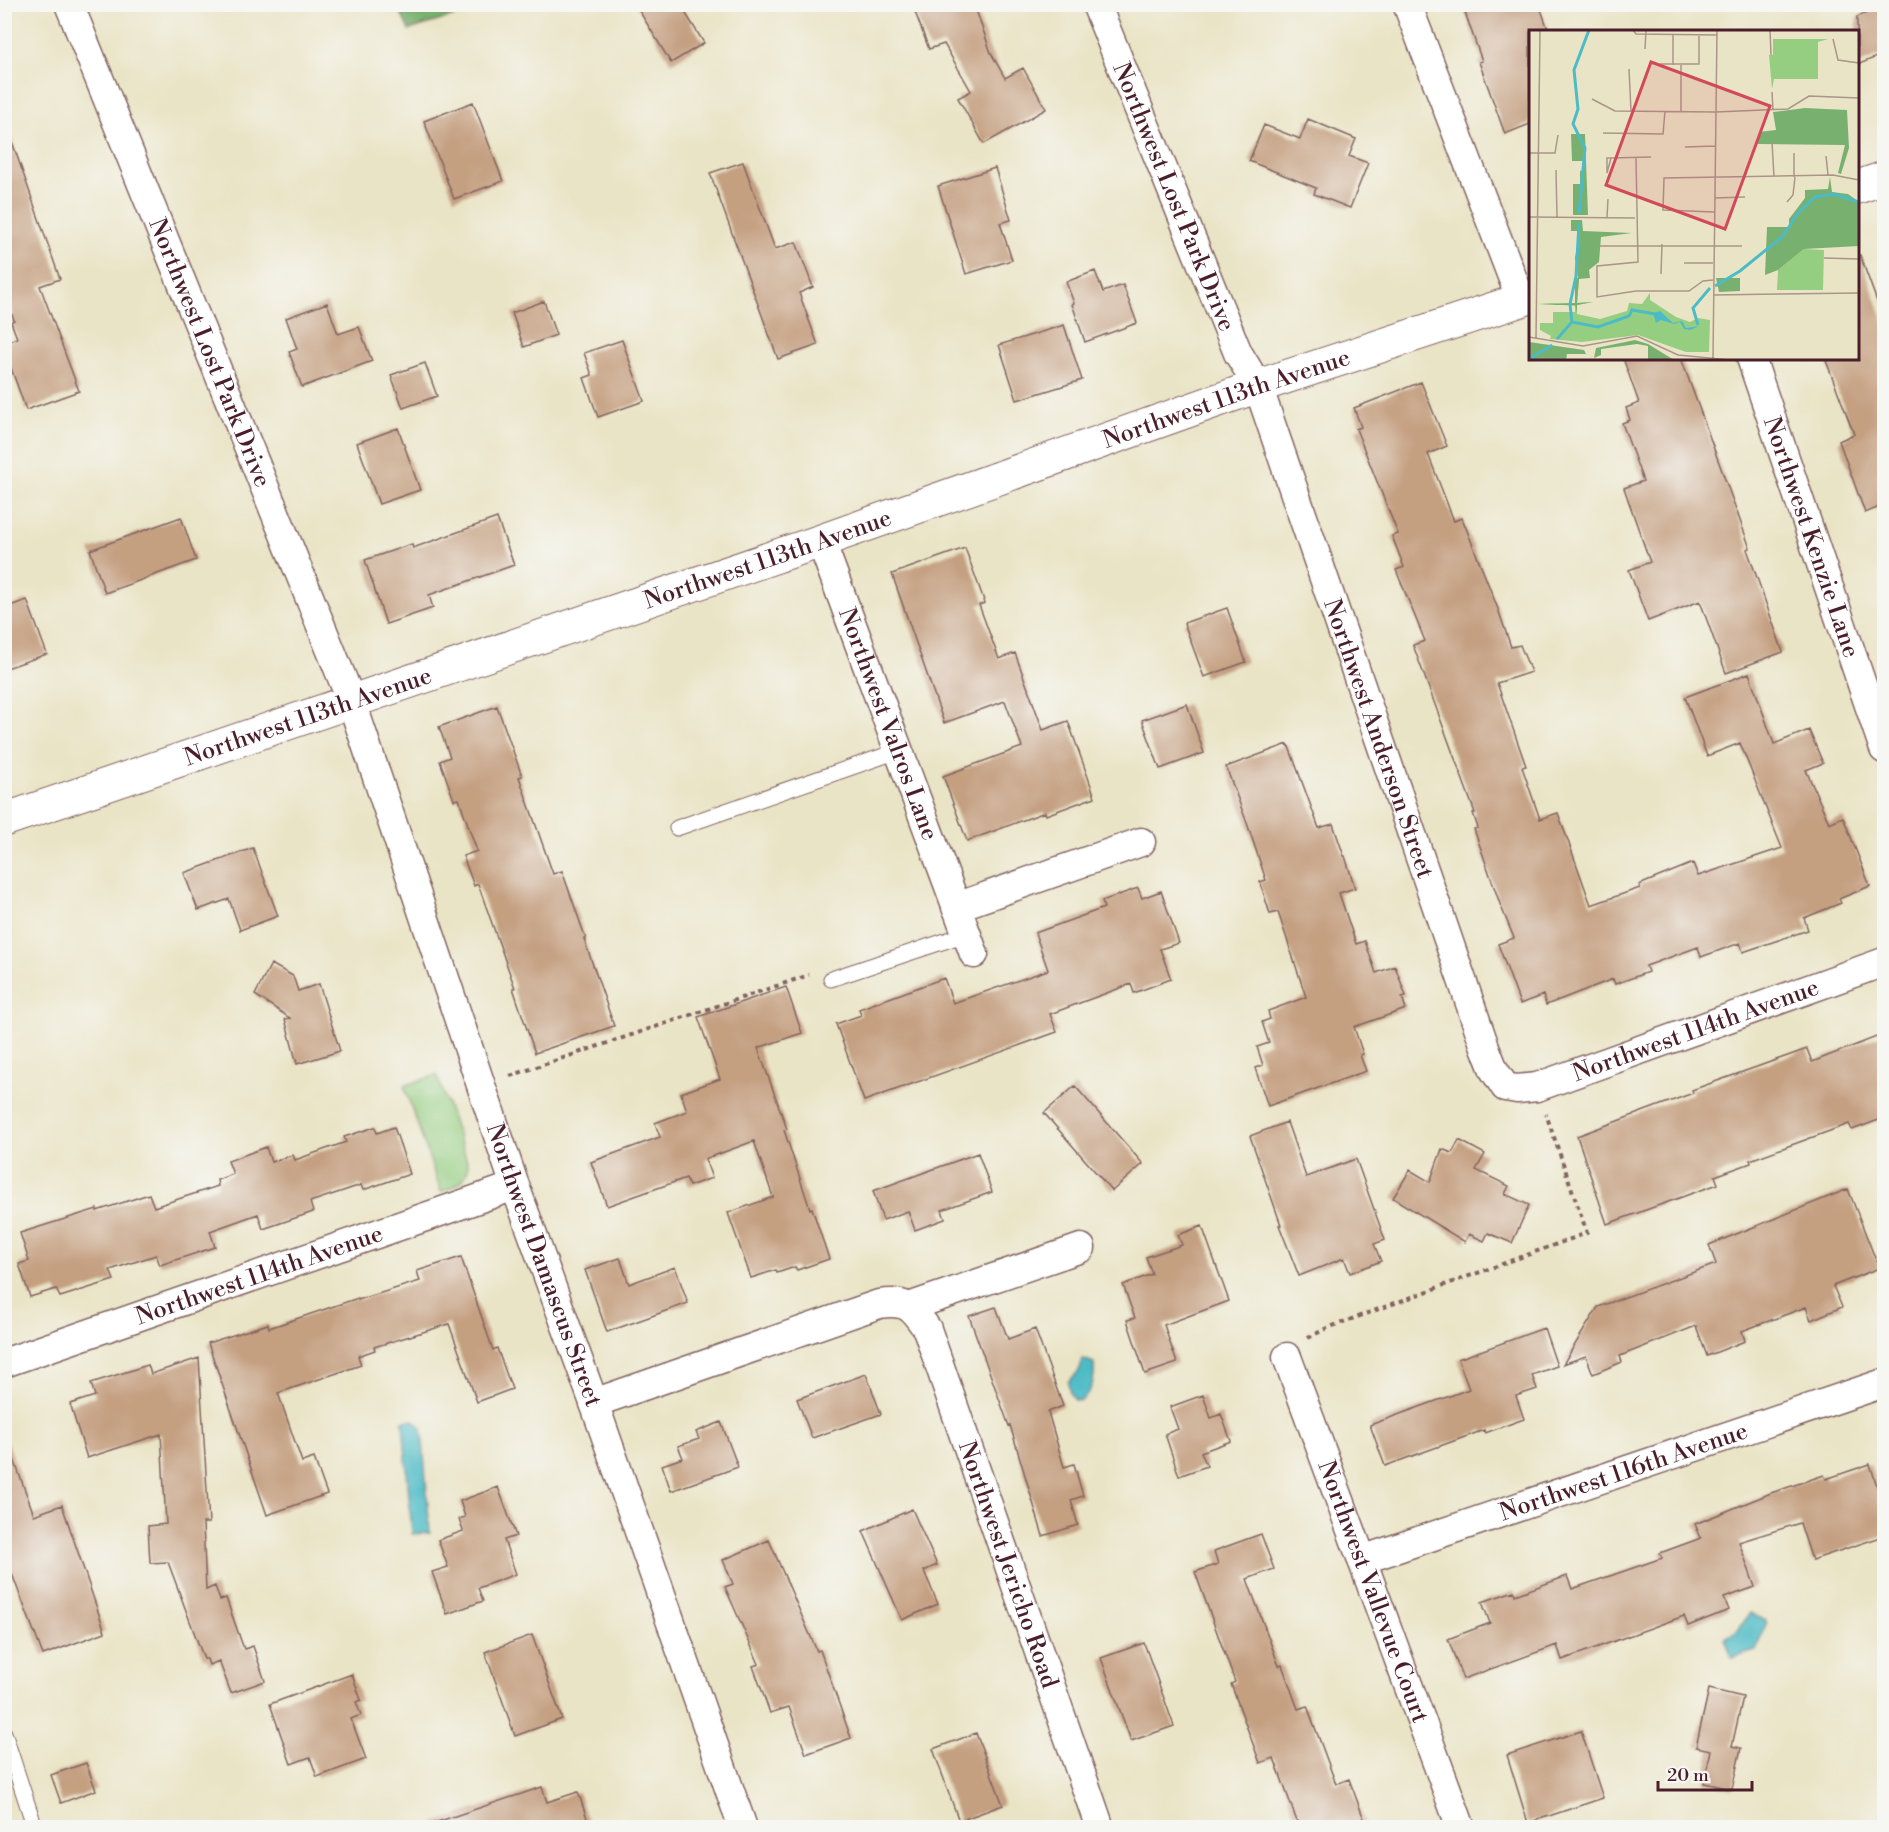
<svg xmlns="http://www.w3.org/2000/svg" width="1889" height="1832" font-family="'Libre Bodoni',serif">
	<style>
		.green { fill: #95ce81; stroke: #707656; stroke-width: 1.5 }
		.forest { fill: #78b16f; stroke: #61684d; stroke-width: 1.5 }
		.water { fill: #4dbbc6; stroke: #4c6d78; stroke-width: 1.5 }
		.building { fill: #c49f80 }
		.lines { fill: none; stroke-linecap: round; stroke-linejoin: round }
		.lane-casing { stroke: #826461; stroke-width: 17 }
		.street-casing { stroke: #826461; stroke-width: 31 }
		.secondary-casing { stroke: #826461; stroke-width: 35 }
		.path { stroke: #826461; stroke-width: 4; stroke-dasharray: 4.5 4.5; stroke-linecap: butt }
		.lane { stroke: #fff; stroke-width: 15 }
		.street { stroke: #fff; stroke-width: 28 }
		.secondary { stroke: #fff; stroke-width: 33 }
		.labels { text-anchor: middle; stroke-width: 4.5; stroke-linejoin: round; paint-order: stroke }
		.street-label { font-size: 24px; fill: #4a1f2b; stroke: #f6f6f2 }
		.inset-river { fill: none; stroke: #4dbbc6; stroke-width: 3 }
		.inset-road { fill: none; stroke: #aa9588; stroke-width: 1.5 }
		.view { fill: #d1495b; fill-opacity: 0.15; stroke: #d1495b; stroke-width: 3 }
		.inset-edge { fill: none; stroke: #4a1f2b; stroke-width: 3 }
	</style>
	<rect width="100%" height="100%" fill="#f6f6f2"/>
	<filter id="ink" filterUnits="userSpaceOnUse"><feTurbulence type="fractalNoise" baseFrequency=".0167" numOctaves="2"/><feDisplacementMap in="SourceGraphic" scale="12" xChannelSelector="R" yChannelSelector="G"/><feConvolveMatrix kernelMatrix="1 2 1 2 8 2 1 2 1" color-interpolation-filters="sRGB"/></filter>
	<filter id="wash" filterUnits="userSpaceOnUse"><feTurbulence type="fractalNoise" baseFrequency=".008" numOctaves="4" result="noise"/><feDisplacementMap in="SourceGraphic" scale="24" xChannelSelector="R" yChannelSelector="G"/><feGaussianBlur stdDeviation="1.35" result="paint"/><feColorMatrix in="noise" values="0 0 0 0 0 0 0 0 0 0 0 0 0 0 0 0 0 1.4 0 .05"/><feComposite in="paint" operator="in"/></filter>
	<g filter="url(#wash)">
		<rect width="100%" height="100%" fill="#eae4c6"/>
		<!-- green -->
		<path class="green" d="M 437,1075 L 468,1164 C 468,1182 455,1187 441,1192 L 404,1086 Z"/>
		<!-- forest -->
		<path class="forest" d="M 397,5 L 489,5 L 409,30 Z"/>
		<!-- water -->
		<path class="water" d="M 1083,1359 L 1094,1363 C 1095,1379 1093,1390 1081,1401 L 1075,1400 L 1070,1394 L 1068,1382 L 1079,1371 Z
			M 413,1420 L 422,1428 L 430,1533 L 412,1534 L 403,1421 Z
			M 1750,1613 L 1766,1621 L 1756,1651 L 1732,1658 L 1725,1638 L 1737,1632 Z"/>
		<g id="blocks">
			<!-- building -->
			<path class="building" d="M 635,4 L 680,4 L 704,43 L 671,63 Z
				M 912,4 L 974,4 L 991,53 L 1005,78 L 1023,68 L 1046,109 L 984,144 L 958,98 L 971,91 L 944,44 L 929,49 Z
				M 1462,4 L 1539,4 L 1549,32 L 1530,32 L 1530,124 L 1505,134 L 1479,62 L 1482,61 Z
				M 1884,6 L 1884,54 L 1857,65 L 1857,17 Z
				M 473,102 L 503,181 L 454,199 L 424,121 Z
				M 1308,119 L 1356,139 L 1349,156 L 1368,163 L 1350,208 L 1314,194 L 1316,188 L 1249,161 L 1264,125 L 1300,139 Z
				M 8,130 L 60,279 L 40,286 L 79,391 L 26,410 L 4,348 L 4,343 L 17,338 L 11,322 L 14,320 L 4,292 L 4,131 Z
				M 743,162 L 775,249 L 796,242 L 813,287 L 799,293 L 818,345 L 778,359 L 710,173 Z
				M 995,168 L 1011,220 L 1000,223 L 1012,260 L 966,274 L 938,186 Z
				M 1860,255 L 1884,321 L 1884,505 L 1865,513 L 1839,441 L 1854,434 L 1825,358 L 1857,358 L 1857,256 Z
				M 1095,271 L 1103,292 L 1123,285 L 1137,323 L 1085,342 L 1072,304 L 1074,303 L 1066,282 Z
				M 544,301 L 556,335 L 524,347 L 512,313 Z
				M 327,303 L 338,334 L 359,327 L 372,361 L 302,387 L 289,352 L 297,349 L 286,318 Z
				M 1064,325 L 1082,380 L 1017,400 L 999,345 Z
				M 622,340 L 644,401 L 598,417 L 584,378 L 592,375 L 584,353 Z
				M 1623,358 L 1681,358 L 1750,548 L 1747,549 L 1783,652 L 1726,673 L 1700,601 L 1648,621 L 1629,570 L 1650,562 L 1624,488 L 1643,481 L 1622,423 L 1630,420 L 1626,408 L 1639,403 Z
				M 425,363 L 437,396 L 403,408 L 391,375 Z
				M 1421,382 L 1447,446 L 1428,454 L 1454,521 L 1462,518 L 1498,609 L 1511,647 L 1520,645 L 1531,672 L 1497,683 L 1526,766 L 1522,767 L 1540,819 L 1558,813 L 1591,905 L 1640,888 L 1639,885 L 1693,863 L 1698,876 L 1782,848 L 1740,743 L 1707,756 L 1685,697 L 1749,673 L 1774,744 L 1809,730 L 1823,763 L 1806,770 L 1829,823 L 1843,817 L 1870,886 L 1839,899 L 1841,903 L 1804,918 L 1808,930 L 1743,952 L 1740,943 L 1701,957 L 1698,947 L 1646,966 L 1648,972 L 1615,984 L 1613,979 L 1546,1005 L 1543,995 L 1520,1004 L 1498,944 L 1514,938 L 1500,904 L 1474,829 L 1478,828 L 1473,813 L 1475,813 L 1413,645 L 1425,641 L 1396,570 L 1404,567 L 1392,536 L 1398,534 L 1356,429 L 1361,427 L 1354,408 Z
				M 398,428 L 420,490 L 379,504 L 357,443 Z
				M 181,517 L 196,560 L 105,593 L 90,550 Z
				M 497,518 L 514,565 L 429,595 L 433,608 L 386,624 L 365,560 L 412,544 L 413,548 Z
				M 965,548 L 985,603 L 979,605 L 999,659 L 1015,653 L 1043,730 L 1068,721 L 1095,797 L 1046,815 L 1045,812 L 967,841 L 943,776 L 1022,747 L 1005,701 L 944,723 L 892,574 Z
				M 27,600 L 47,654 L 4,669 L 4,608 Z
				M 1227,608 L 1246,662 L 1204,677 L 1184,623 Z
				M 1187,704 L 1204,753 L 1160,769 L 1142,720 Z
				M 497,706 L 522,776 L 519,777 L 553,874 L 562,871 L 586,939 L 584,939 L 614,1026 L 535,1053 L 513,988 L 515,988 L 478,884 L 474,886 L 463,856 L 477,851 L 459,799 L 454,800 L 440,761 L 450,757 L 439,727 Z
				M 1288,744 L 1319,828 L 1333,824 L 1344,856 L 1345,856 L 1355,888 L 1339,893 L 1356,944 L 1365,941 L 1376,973 L 1395,966 L 1406,996 L 1402,997 L 1406,1009 L 1354,1027 L 1363,1054 L 1360,1055 L 1366,1071 L 1268,1106 L 1255,1068 L 1263,1065 L 1257,1047 L 1269,1043 L 1262,1022 L 1270,1019 L 1268,1011 L 1306,997 L 1278,912 L 1270,914 L 1260,882 L 1266,880 L 1247,823 L 1226,767 Z
				M 253,848 L 278,916 L 240,930 L 229,899 L 198,910 L 184,873 Z
				M 1138,888 L 1142,898 L 1161,891 L 1179,943 L 1160,949 L 1171,979 L 1134,993 L 1131,984 L 1050,1014 L 1057,1032 L 864,1101 L 836,1024 L 861,1015 L 859,1009 L 944,978 L 953,1003 L 1048,970 L 1035,933 L 1104,908 L 1102,901 Z
				M 271,964 L 293,976 L 298,991 L 319,984 L 340,1051 L 297,1064 L 285,1019 L 290,1018 L 255,995 Z
				M 786,987 L 802,1033 L 758,1048 L 787,1129 L 784,1130 L 810,1209 L 812,1208 L 829,1259 L 797,1270 L 795,1267 L 777,1273 L 776,1270 L 751,1278 L 728,1213 L 773,1197 L 754,1141 L 705,1159 L 712,1178 L 689,1186 L 686,1178 L 607,1206 L 591,1162 L 660,1137 L 655,1123 L 687,1111 L 681,1093 L 720,1079 L 698,1017 Z
				M 1884,1034 L 1884,1118 L 1852,1130 L 1849,1124 L 1750,1160 L 1751,1163 L 1715,1176 L 1718,1184 L 1607,1224 L 1577,1136 L 1693,1093 L 1692,1090 L 1807,1049 L 1812,1062 Z
				M 1075,1086 L 1143,1164 L 1112,1191 L 1044,1113 Z
				M 1287,1122 L 1306,1177 L 1356,1159 L 1385,1240 L 1374,1244 L 1381,1261 L 1350,1273 L 1344,1258 L 1299,1276 L 1279,1225 L 1281,1225 L 1250,1136 Z
				M 375,1127 L 377,1133 L 394,1127 L 410,1174 L 363,1190 L 361,1185 L 310,1202 L 313,1212 L 263,1229 L 258,1214 L 210,1231 L 215,1247 L 160,1265 L 156,1255 L 110,1270 L 114,1280 L 60,1297 L 56,1289 L 30,1297 L 19,1264 L 29,1261 L 20,1233 L 97,1209 L 97,1211 L 149,1194 L 154,1207 L 218,1186 L 217,1180 L 233,1174 L 228,1161 L 266,1147 L 271,1162 L 293,1155 L 295,1160 L 346,1142 L 344,1137 Z
				M 1459,1140 L 1485,1154 L 1476,1170 L 1509,1186 L 1505,1194 L 1529,1205 L 1512,1243 L 1488,1233 L 1484,1241 L 1469,1234 L 1465,1242 L 1393,1198 L 1410,1170 L 1430,1182 L 1442,1149 L 1452,1153 Z
				M 978,1153 L 992,1192 L 942,1210 L 945,1219 L 915,1230 L 908,1211 L 883,1220 L 873,1191 Z
				M 1848,1189 L 1879,1268 L 1833,1286 L 1842,1307 L 1811,1320 L 1806,1307 L 1742,1331 L 1745,1341 L 1707,1356 L 1696,1326 L 1620,1356 L 1622,1362 L 1593,1374 L 1586,1356 L 1563,1364 L 1598,1307 L 1716,1264 L 1709,1245 Z
				M 1202,1226 L 1229,1301 L 1164,1325 L 1177,1363 L 1145,1374 L 1127,1320 L 1135,1318 L 1123,1285 L 1152,1274 L 1146,1257 L 1182,1245 L 1178,1235 Z
				M 461,1257 L 493,1350 L 497,1348 L 512,1389 L 477,1402 L 449,1324 L 374,1347 L 375,1350 L 358,1356 L 361,1365 L 278,1393 L 302,1462 L 314,1458 L 327,1494 L 267,1515 L 208,1343 L 268,1324 L 269,1328 L 358,1298 L 358,1300 L 420,1281 L 417,1271 Z
				M 620,1258 L 629,1284 L 675,1267 L 688,1303 L 607,1332 L 585,1270 Z
				M 996,1307 L 1008,1339 L 1035,1329 L 1063,1406 L 1048,1412 L 1064,1467 L 1074,1464 L 1083,1496 L 1071,1500 L 1078,1525 L 1043,1536 L 1010,1425 L 1009,1426 L 969,1316 Z
				M 1544,1328 L 1557,1366 L 1532,1375 L 1537,1389 L 1516,1396 L 1524,1419 L 1485,1433 L 1484,1430 L 1385,1466 L 1370,1425 L 1469,1389 L 1458,1359 Z
				M 199,1358 L 209,1523 L 203,1523 L 206,1590 L 215,1586 L 220,1600 L 226,1598 L 244,1649 L 253,1646 L 265,1681 L 231,1693 L 219,1661 L 209,1665 L 207,1659 L 204,1659 L 168,1562 L 150,1563 L 148,1526 L 166,1524 L 161,1434 L 87,1458 L 70,1404 L 95,1396 L 91,1383 L 148,1365 L 151,1374 Z
				M 866,1374 L 881,1414 L 812,1438 L 797,1399 Z
				M 1203,1395 L 1211,1418 L 1221,1414 L 1231,1441 L 1201,1452 L 1207,1466 L 1179,1476 L 1165,1434 L 1178,1429 L 1170,1407 Z
				M 721,1422 L 738,1467 L 671,1491 L 662,1465 L 683,1458 L 678,1446 L 699,1439 L 696,1432 Z
				M 4,1443 L 8,1443 L 34,1515 L 62,1505 L 105,1632 L 43,1655 L 9,1566 L 11,1566 L 4,1547 Z
				M 1870,1464 L 1884,1508 L 1884,1536 L 1812,1560 L 1800,1523 L 1739,1542 L 1755,1587 L 1724,1598 L 1729,1610 L 1688,1626 L 1684,1616 L 1562,1660 L 1557,1645 L 1463,1679 L 1448,1639 L 1490,1623 L 1482,1602 L 1514,1591 L 1515,1595 L 1567,1576 L 1572,1589 L 1662,1558 L 1660,1553 L 1701,1538 L 1695,1524 L 1771,1493 L 1824,1475 L 1826,1479 Z
				M 498,1487 L 516,1536 L 504,1540 L 516,1574 L 478,1588 L 483,1601 L 447,1614 L 432,1572 L 448,1567 L 438,1540 L 463,1531 L 459,1519 L 465,1517 L 460,1501 Z
				M 912,1509 L 937,1565 L 924,1571 L 938,1604 L 902,1620 L 863,1531 Z
				M 1261,1534 L 1274,1569 L 1247,1579 L 1279,1666 L 1282,1665 L 1298,1709 L 1307,1706 L 1336,1784 L 1349,1779 L 1367,1827 L 1299,1827 L 1274,1758 L 1260,1763 L 1231,1684 L 1235,1682 L 1195,1572 L 1218,1564 L 1214,1551 Z
				M 769,1540 L 817,1651 L 820,1650 L 851,1738 L 806,1754 L 789,1707 L 770,1713 L 753,1666 L 759,1664 L 725,1587 L 733,1584 L 723,1560 Z
				M 532,1635 L 562,1719 L 515,1736 L 485,1652 Z
				M 1144,1643 L 1174,1726 L 1131,1741 L 1101,1658 Z
				M 352,1674 L 361,1700 L 356,1702 L 361,1715 L 351,1719 L 366,1759 L 317,1777 L 310,1757 L 291,1764 L 270,1704 Z
				M 1709,1689 L 1743,1697 L 1732,1746 L 1741,1748 L 1732,1789 L 1704,1783 L 1711,1750 L 1696,1747 Z
				M 1581,1731 L 1603,1798 L 1528,1823 L 1507,1755 Z
				M 976,1733 L 1003,1805 L 959,1821 L 933,1749 Z
				M 86,1763 L 96,1790 L 61,1803 L 51,1775 Z
				M 542,1787 L 547,1802 L 578,1792 L 590,1827 L 435,1827 L 434,1823 Z"/>
		</g>
	</g>
	<g filter="url(#ink)">
		<use href="#blocks" fill-opacity="0" stroke="#826461" stroke-width="1.5"/>
		<g class="lines">
			<defs>
				<path id="lane" d="M 677,828 L 898,751
					M 831,979 L 966,934
					M 4,1733 L 35,1828"/>
				<g id="street">
					<path id="s1" d="M 69,4 L 351,700 L 515,1186 L 594,1403 L 743,1828"/>
					<path id="s2" d="M 1096,4 L 1238,353 L 1258,386 L 1485,1047 L 1494,1070 L 1505,1087 L 1517,1089 L 1537,1087 L 1884,962"/>
					<path d="M 1407,4 L 1521,300"/>
					<path id="s3" d="M 1751,358 L 1884,749"/>
					<path id="s4" d="M 821,541 L 974,954"/>
					<path d="M 956,907 L 1141,842"/>
					<path d="M 909,1307 L 1081,1248"/>
					<path id="s5" d="M 1287,1357 L 1461,1828"/>
					<path id="s6" d="M 4,1363 L 515,1186"/>
					<path id="s7" d="M 594,1403 L 879,1304 C 907,1300 912,1307 927,1329 L 1100,1828"/>
					<path id="s8" d="M 1362,1560 L 1884,1383"/>
				</g>
				<g id="secondary">
					<path d="M 1858,187 L 1884,178"/>
					<path id="s9" d="M 4,820 L 821,541 L 1258,386 L 1530,297"/>
				</g>
			</defs>
			<!-- lane casing -->
			<use href="#lane" class="lane-casing"/>
			<!-- street casing -->
			<use href="#street" class="street-casing"/>
			<!-- secondary casing -->
			<use href="#secondary" class="secondary-casing"/>
			<!-- path -->
			<path class="path" d="M 510,1076 L 809,975
				M 1308,1338 L 1327,1328 L 1587,1233 L 1546,1114"/>
			<!-- lane -->
			<use href="#lane" class="lane"/>
			<!-- street -->
			<use href="#street" class="street"/>
			<!-- secondary -->
			<use href="#secondary" class="secondary"/>
		</g>
	</g>
	<g class="labels">
		<!-- street labels -->
		<g class="street-label">
			<text dy="8" stroke="none"><textPath href="#s2" startOffset="208">Northwest Lost Park Drive</textPath></text>
			<text dy="8" stroke="none"><textPath href="#s1" startOffset="376">Northwest Lost Park Drive</textPath></text>
			<text dy="8" stroke="none"><textPath href="#s9" startOffset="1293">Northwest 113th Avenue</textPath></text>
			<text dy="8" stroke="none"><textPath href="#s3" startOffset="189">Northwest Kenzie Lane</textPath></text>
			<text dy="8" stroke="none"><textPath href="#s9" startOffset="807">Northwest 113th Avenue</textPath></text>
			<text dy="8" stroke="none"><textPath href="#s9" startOffset="321">Northwest 113th Avenue</textPath></text>
			<text dy="8" stroke="none"><textPath href="#s4" startOffset="195">Northwest Valros Lane</textPath></text>
			<text dy="8" stroke="none"><textPath href="#s2" startOffset="788">Northwest Anderson Street</textPath></text>
			<text dy="8" stroke="none"><textPath href="#s2" startOffset="1360">Northwest 114th Avenue</textPath></text>
			<text dy="8" stroke="none"><textPath href="#s1" startOffset="1348">Northwest Damascus Street</textPath></text>
			<text dy="8" stroke="none"><textPath href="#s6" startOffset="270">Northwest 114th Avenue</textPath></text>
			<text dy="8" stroke="none"><textPath href="#s8" startOffset="276">Northwest 116th Avenue</textPath></text>
			<text dy="8" stroke="none"><textPath href="#s7" startOffset="610">Northwest Jericho Road</textPath></text>
			<text dy="8" stroke="none"><textPath href="#s5" startOffset="250">Northwest Vallevue Court</textPath></text>
		</g>
	</g>
	<!-- overview -->
	<g transform="translate(1529 30)">
		<rect width="330" height="330" fill="#eae4c6"/>
		<path d="M 244,9 L 299,9 L 289,12 L 289,49 L 245,49 L 243,59 L 240,25 L 244,25 ZM 275,219 L 295,220 L 294,260 L 248,260 L 249,240 ZM 46,248 L 50,248 L 48,273 L 64,272 L 48,275 L 48,284 L 71,289 L 98,281 L 100,273 L 113,274 L 121,263 L 121,270 L 147,287 L 161,292 L 169,288 L 181,290 L 180,322 L 157,322 L 109,305 L 53,312 L 21,309 L 22,306 L 11,300 L 11,293 L 24,293 L 24,282 L 46,282 L 46,276 L 9,273 L 46,273 Z" fill="#95ce81"/>
		<path d="M 276,78 L 318,80 L 320,118 L 312,144 L 309,143 L 316,115 L 229,114 L 230,102 L 247,100 L 244,82 ZM 42,104 L 56,104 L 59,185 L 44,185 L 44,154 L 51,154 L 51,141 L 55,140 L 54,131 L 43,131 ZM 301,147 L 303,162 L 319,164 L 330,172 L 330,216 L 275,219 L 249,240 L 236,245 L 238,197 L 260,197 L 260,189 L 276,168 L 276,160 L 299,159 ZM 42,190 L 53,190 L 54,201 L 103,203 L 72,207 L 70,232 L 60,240 L 61,248 L 50,249 L 48,273 L 64,272 L 48,275 L 48,282 L 46,275 L 9,275 L 46,273 L 46,248 L 49,248 L 46,228 L 51,201 L 42,201 ZM 187,248 L 211,248 L 211,261 L 190,262 ZM 106,310 L 119,314 L 145,330 L 119,330 L 119,316 L 108,314 L 72,319 L 72,325 L 65,328 L 67,318 ZM 0,312 L 55,320 L 57,324 L 38,324 L 37,330 L 0,330 Z" fill="#78b16f"/>
		<path d="M 131,281 L 144,293 L 153,291 L 157,298 L 170,296 L 161,300 L 155,299 L 151,292 L 145,294 L 132,290 L 127,293 L 124,283 Z" fill="#4dbbc6"/>
		<path class="inset-river" d="M 50,183 L 56,118 L 44,94 L 49,79 L 45,40 L 60,0M 186,256 L 211,241 L 254,206 L 269,183 L 286,167 L 305,164 L 330,172M 43,292 L 69,297 L 100,286 L 103,280 L 126,284M 169,295 L 164,278 L 181,258M 28,309 L 43,292 L 41,274 L 47,246 L 50,193M 0,329 L 23,315"/>
		<path class="inset-road" d="M 104,0 L 107,4 L 188,5M 241,0 L 242,25M 144,5 L 144,35M 304,9 L 309,30 L 330,33M 116,19 L 117,0M 131,34 L 170,34 L 170,6M 100,39 L 102,81M 243,62 L 244,80M 63,69 L 86,81 L 187,82 L 259,79 L 280,66 L 330,68M 152,81 L 152,35M 74,103 L 134,104 L 136,81M 243,112 L 245,147M 156,117 L 186,116M 0,123 L 26,123 L 29,105M 297,126 L 299,145M 82,128 L 78,143 L 78,128 L 82,128 L 122,127M 107,128 L 109,232 L 68,236 L 68,267 L 107,261 L 160,261 L 174,251 L 184,250M 27,140 L 28,187M 265,147 L 265,123M 186,168 L 216,167M 258,172 L 264,165 L 266,147M 185,182 L 134,180 L 135,148 L 304,145 L 330,150M 0,187 L 106,188M 78,187 L 79,169M 71,216 L 213,216M 295,228 L 330,229M 155,233 L 184,233M 132,244 L 133,214M 184,265 L 330,263M 0,307 L 54,316 L 108,306 L 149,325 L 201,330M 7,308 L 11,0M 184,328 L 188,0"/>
		<path class="view" d="M 122,32 L 241,76 L 196,199 L 77,155 Z"/>
		<rect width="330" height="330" class="inset-edge"/>
	</g>
	<!-- margin -->
	<rect width="1889" height="1832" fill="none" stroke="#f6f6f2" stroke-width="24"/>
	<!-- scale -->
	<path d="M1658 1781v9h94v-9" fill="none" stroke="#4a1f2b" stroke-width="3"/>
	<text x="1667" y="1781" font-size="18" fill="#4a1f2b" stroke="#f6f6f2" stroke-width="4.5" paint-order="stroke">20 m</text>
</svg>
